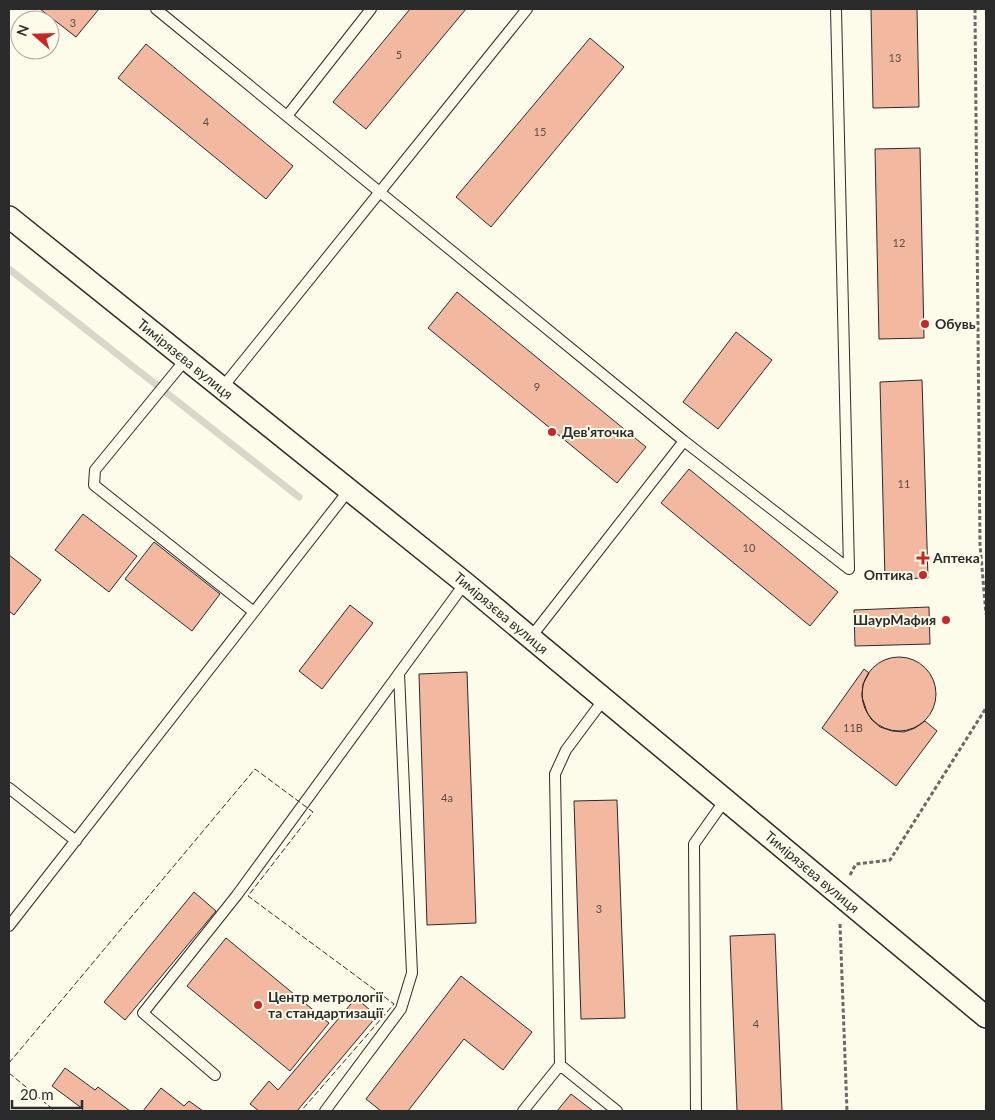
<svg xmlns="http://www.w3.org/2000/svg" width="995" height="1120" font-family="Lato,sans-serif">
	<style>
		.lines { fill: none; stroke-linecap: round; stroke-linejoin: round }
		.stream { stroke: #d8d7c9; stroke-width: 7 }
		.building { fill: #f2b8a0; stroke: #2b2b2b }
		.service-casing { stroke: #2b2b2b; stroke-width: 12 }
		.minor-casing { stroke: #2b2b2b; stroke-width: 24 }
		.path { stroke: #6a6964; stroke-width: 3; stroke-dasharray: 4 2.5; stroke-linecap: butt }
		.service { stroke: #fdfbea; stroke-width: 10 }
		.minor { stroke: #fdfbea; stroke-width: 21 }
		.fence { stroke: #2b2b2b; stroke-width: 1; stroke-dasharray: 6 2.5; stroke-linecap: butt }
		.poi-dot { fill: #c62828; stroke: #fdfbea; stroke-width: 2 }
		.labels { text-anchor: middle; stroke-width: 4; stroke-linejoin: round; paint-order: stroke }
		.number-label { font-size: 11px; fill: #5d4e48 }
		.poi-label { font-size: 14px; font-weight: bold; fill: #2b2b2b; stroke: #fdfbea; text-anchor: start }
		.street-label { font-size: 14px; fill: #2b2b2b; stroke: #fdfbea }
	</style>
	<rect width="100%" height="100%" fill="#fdfbea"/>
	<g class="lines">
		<!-- stream -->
		<path class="stream" d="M 9,269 L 299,497"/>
	</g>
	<!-- building -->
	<path class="building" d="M 40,9 L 99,9 L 76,37 Z
		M 410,9 L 466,9 L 366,129 L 333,102 Z
		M 871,9 L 917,9 L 919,107 L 873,108 Z
		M 590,38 L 624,67 L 491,227 L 456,197 Z
		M 146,44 L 293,166 L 266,199 L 118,78 Z
		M 920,148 L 924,338 L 879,339 L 875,149 Z
		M 457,292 L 646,447 L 617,483 L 428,328 Z
		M 736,332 L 772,360 L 718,429 L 683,402 Z
		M 922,380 L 928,578 L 885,579 L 880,382 Z
		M 689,469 L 838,592 L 810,626 L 661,503 Z
		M 83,514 L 137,556 L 109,592 L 55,550 Z
		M 154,542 L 220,594 L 192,631 L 125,579 Z
		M 9,555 L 41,580 L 14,615 L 9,611 Z
		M 350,605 L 373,623 L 322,689 L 299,671 Z
		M 929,607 L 930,644 L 855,646 L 854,610 Z
		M862 694a37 37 0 1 1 74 0a37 37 0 1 1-74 0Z
		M 864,669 L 869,673 L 863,684 L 862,697 L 867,712 L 871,719 L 880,727 L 892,731 L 904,732 L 915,728 L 925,721 L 937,731 L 896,786 L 822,728 Z
		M 467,672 L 476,923 L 427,925 L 419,674 Z
		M 617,800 L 625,1018 L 581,1019 L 574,801 Z
		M 194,892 L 216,911 L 125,1020 L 104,1002 Z
		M 775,934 L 782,1111 L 737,1111 L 730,936 Z
		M 226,938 L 329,1023 L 290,1071 L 187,986 Z
		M 461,976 L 532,1032 L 503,1070 L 464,1039 L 408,1111 L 381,1111 L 366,1099 Z
		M 356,998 L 377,1016 L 297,1111 L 259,1111 L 250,1104 L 269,1081 L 278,1090 Z
		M 65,1068 L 95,1090 L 98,1087 L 130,1111 L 81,1111 L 83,1109 L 52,1086 Z
		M 161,1088 L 184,1106 L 189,1101 L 203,1111 L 143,1111 Z
		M 571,1094 L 593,1111 L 557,1111 Z"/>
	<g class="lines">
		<defs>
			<path id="service" d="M 156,9 L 684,441 L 849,569
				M 836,9 L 849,569
				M 287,116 L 371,9
				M 186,359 L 95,470 L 94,485 L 254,612
				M 222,388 L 527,9
				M 531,637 L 684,441
				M 9,788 L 76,841
				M 9,926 L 349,490
				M 560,1065 L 617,1111
				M 215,1075 L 143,1013 L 237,895 L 465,583
				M 325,1111 L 401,1009 L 412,973 L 399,673
				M 523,1111 L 560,1065 L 555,774 L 566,750 L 604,699
				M 696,1111 L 694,844 L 725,800"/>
			<path id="minor" d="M 9,217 L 465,583 L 986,1017"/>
		</defs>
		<!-- service casing -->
		<use href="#service" class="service-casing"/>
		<!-- minor casing -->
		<use href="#minor" class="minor-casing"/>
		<!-- path -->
		<path class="path" d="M 975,9 L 980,545 L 986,614
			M 850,875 L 856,864 L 890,860 L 986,708
			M 840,924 L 847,1111"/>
		<!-- service -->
		<use href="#service" class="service"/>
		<!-- minor -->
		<use href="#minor" class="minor"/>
		<!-- fence -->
		<path class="fence" d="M 9,1063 L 255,769 L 313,812 L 248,896 L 394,1004 L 301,1111
			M 9,1073 L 55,1111"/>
	</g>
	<!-- markers -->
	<g class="poi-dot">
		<circle cx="925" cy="324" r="5"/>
		<circle cx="552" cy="432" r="5"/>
		<path d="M920.5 550.5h5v5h5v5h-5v5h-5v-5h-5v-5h5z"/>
		<circle cx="923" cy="575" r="5"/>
		<circle cx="946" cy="620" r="5"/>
		<circle cx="258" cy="1005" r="5"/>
	</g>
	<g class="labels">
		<!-- number labels -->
		<g class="number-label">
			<text x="73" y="27">3</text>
			<text x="399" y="59">5</text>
			<text x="895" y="62">13</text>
			<text x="206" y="126">4</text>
			<text x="540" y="136">15</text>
			<text x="899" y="247">12</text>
			<text x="537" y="391">9</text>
			<text x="904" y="488">11</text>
			<text x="749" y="552">10</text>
			<text x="853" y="732">11В</text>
			<text x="447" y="802">4а</text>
			<text x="599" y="913">3</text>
			<text x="756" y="1028">4</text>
		</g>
		<!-- poi labels -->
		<g class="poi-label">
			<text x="935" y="329">Обувь</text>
			<text x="562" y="437">Дев'яточка</text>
			<text x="933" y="563">Аптека</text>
			<text x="913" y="580" text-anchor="end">Оптика</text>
			<text x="936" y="625" text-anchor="end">ШаурМафия</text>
			<text x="268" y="1002">Центр метрології<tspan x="268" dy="16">та стандартизації</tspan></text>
		</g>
		<!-- street labels -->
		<g class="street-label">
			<text transform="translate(185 359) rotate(39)" y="5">Тимірязєва вулиця</text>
			<text transform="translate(501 613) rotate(40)" y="5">Тимірязєва вулиця</text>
			<text transform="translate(812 872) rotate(40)" y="5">Тимірязєва вулиця</text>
		</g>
	</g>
	<!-- border -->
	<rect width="995" height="1120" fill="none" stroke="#2b2b2b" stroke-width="20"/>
	<!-- north arrow -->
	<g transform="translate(35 35) rotate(290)"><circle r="24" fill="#fdfbea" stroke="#a9a89e"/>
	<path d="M0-4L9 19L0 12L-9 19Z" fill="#c62828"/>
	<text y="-8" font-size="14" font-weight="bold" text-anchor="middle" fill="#2b2b2b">N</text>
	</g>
	<!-- scale -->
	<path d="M12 1100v8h70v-8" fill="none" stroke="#2b2b2b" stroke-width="2.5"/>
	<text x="20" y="1100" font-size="15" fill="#2b2b2b" stroke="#fdfbea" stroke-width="4" paint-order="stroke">20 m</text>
</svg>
